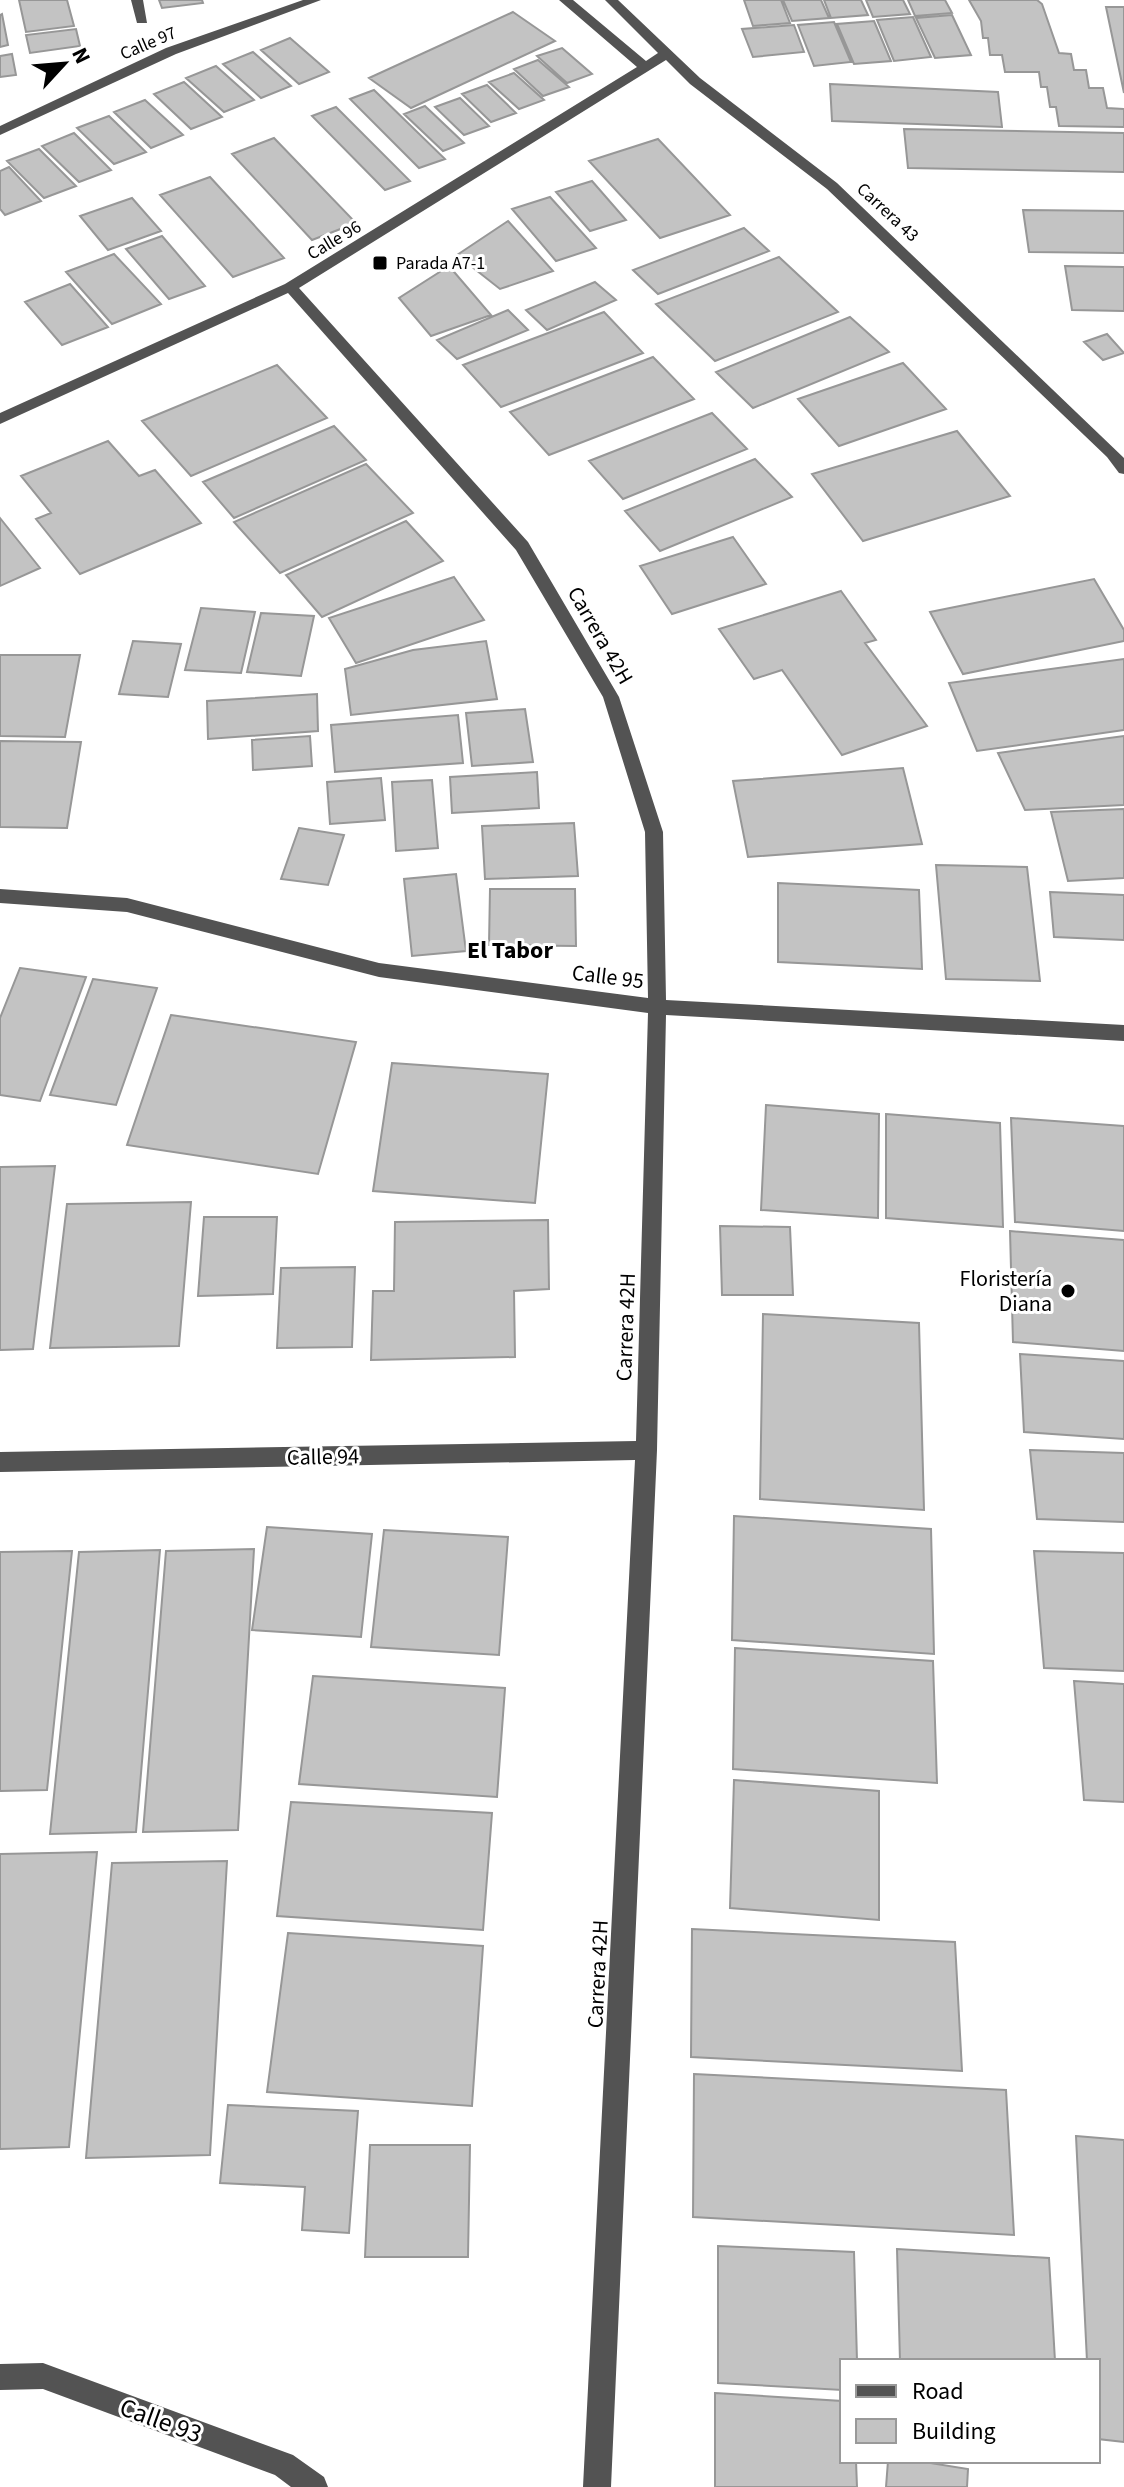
<svg xmlns="http://www.w3.org/2000/svg" width="1124" height="2487" font-family="'Source Sans 3',sans-serif">
	<style>
		.building { fill: #c3c3c3; stroke: #979797; stroke-width: 2 }
		.lines { fill: none; stroke-linecap: round; stroke-linejoin: round }
		.minor { fill: #535353; fill-rule: evenodd }
		.poi-dot { fill: #000; stroke: #fff; stroke-width: 3 }
		.labels { text-anchor: middle; stroke-width: 6; stroke-linejoin: round; paint-order: stroke }
		.far-street-label { font-size: 18px; fill: #000; stroke: #fff }
		.far-poi-label { font-size: 18px; fill: #000; stroke: #fff; text-anchor: start }
		.street-label { font-size: 22px; fill: #000; stroke: #fff }
		.poi-label { font-size: 22px; fill: #000; stroke: #fff; text-anchor: end }
		.neighbourhood-label { font-size: 24px; font-weight: bold; fill: #000; stroke: #fff }
		.near-street-label { font-size: 26px; fill: #000; stroke: #fff }
	</style>
	<rect width="100%" height="100%" fill="#fff"/>
	<!-- building -->
	<path class="building" d="M 19,0 L 67,0 L 74,26 L 26,32 Z
		M 159,0 L 202,0 L 203,3 L 162,8 Z
		M 744,0 L 781,0 L 790,23 L 753,26 Z
		M 783,0 L 821,0 L 829,18 L 792,21 Z
		M 824,0 L 861,0 L 868,15 L 831,18 Z
		M 866,0 L 903,0 L 910,14 L 873,17 Z
		M 908,0 L 945,0 L 952,13 L 915,16 Z
		M 969,0 L 1037,0 L 1042,4 L 1059,53 L 1071,54 L 1074,70 L 1086,70 L 1089,88 L 1103,88 L 1107,108 L 1124,109 L 1124,127 L 1059,126 L 1056,107 L 1050,107 L 1047,87 L 1041,87 L 1039,72 L 1005,72 L 1002,55 L 990,55 L 988,38 L 983,38 L 981,21 Z
		M 1106,7 L 1124,7 L 1124,93 Z
		M 513,12 L 555,41 L 411,108 L 369,78 Z
		M 2,14 L 8,45 L 0,47 L 0,15 Z
		M 952,15 L 971,55 L 935,58 L 916,18 Z
		M 913,17 L 931,57 L 894,61 L 877,20 Z
		M 874,21 L 891,61 L 854,64 L 837,24 Z
		M 834,22 L 851,62 L 814,66 L 798,25 Z
		M 794,25 L 804,52 L 753,57 L 742,29 Z
		M 76,29 L 80,46 L 30,53 L 26,35 Z
		M 290,38 L 329,72 L 299,84 L 261,50 Z
		M 562,48 L 592,74 L 567,83 L 537,56 Z
		M 253,52 L 291,86 L 261,98 L 223,64 Z
		M 12,54 L 16,75 L 0,77 L 0,56 Z
		M 538,60 L 569,87 L 543,96 L 514,69 Z
		M 216,66 L 254,100 L 224,112 L 186,78 Z
		M 514,73 L 544,100 L 519,109 L 489,82 Z
		M 184,82 L 222,117 L 191,129 L 154,94 Z
		M 830,84 L 998,92 L 1002,127 L 832,121 Z
		M 487,85 L 516,113 L 491,122 L 462,94 Z
		M 374,90 L 445,159 L 419,168 L 350,99 Z
		M 460,98 L 489,126 L 464,135 L 435,107 Z
		M 145,100 L 183,135 L 151,148 L 114,112 Z
		M 425,106 L 464,143 L 443,151 L 404,114 Z
		M 336,107 L 410,181 L 385,190 L 312,116 Z
		M 109,116 L 146,152 L 114,164 L 77,128 Z
		M 904,129 L 1124,133 L 1124,172 L 908,168 Z
		M 74,133 L 111,170 L 79,182 L 42,146 Z
		M 274,138 L 356,223 L 312,240 L 232,154 Z
		M 658,139 L 730,215 L 660,238 L 589,161 Z
		M 39,149 L 76,186 L 44,198 L 7,161 Z
		M 9,167 L 41,201 L 5,215 L 0,209 L 0,171 Z
		M 210,177 L 284,258 L 233,277 L 160,195 Z
		M 592,181 L 626,220 L 590,231 L 556,192 Z
		M 550,197 L 596,248 L 556,261 L 512,209 Z
		M 132,198 L 161,231 L 108,250 L 80,216 Z
		M 1023,210 L 1124,211 L 1124,253 L 1029,252 Z
		M 508,221 L 553,271 L 500,289 L 457,255 Z
		M 744,228 L 769,251 L 658,294 L 633,270 Z
		M 162,236 L 205,286 L 169,299 L 126,249 Z
		M 114,254 L 161,304 L 112,324 L 66,272 Z
		M 779,257 L 838,312 L 715,361 L 656,304 Z
		M 449,266 L 491,315 L 431,336 L 399,298 Z
		M 1065,266 L 1124,267 L 1124,311 L 1072,310 Z
		M 595,282 L 616,300 L 547,330 L 526,310 Z
		M 70,284 L 108,327 L 62,345 L 25,302 Z
		M 508,310 L 528,330 L 457,359 L 437,340 Z
		M 604,312 L 643,353 L 501,407 L 463,365 Z
		M 850,317 L 889,352 L 753,408 L 716,372 Z
		M 1107,334 L 1124,353 L 1103,360 L 1084,342 Z
		M 653,357 L 694,399 L 549,455 L 510,412 Z
		M 903,363 L 946,409 L 839,446 L 798,399 Z
		M 277,365 L 327,418 L 191,476 L 142,421 Z
		M 712,413 L 747,449 L 623,499 L 589,461 Z
		M 334,426 L 366,460 L 234,518 L 203,482 Z
		M 957,431 L 1010,496 L 863,541 L 812,474 Z
		M 108,441 L 139,476 L 155,470 L 201,523 L 80,574 L 36,519 L 51,513 L 21,476 Z
		M 755,459 L 792,497 L 660,551 L 625,511 Z
		M 366,464 L 413,513 L 280,573 L 234,522 Z
		M 0,518 L 40,568 L 0,586 Z
		M 406,521 L 443,561 L 322,617 L 286,575 Z
		M 733,537 L 766,584 L 672,614 L 640,566 Z
		M 454,577 L 484,620 L 356,663 L 329,618 Z
		M 1094,579 L 1124,630 L 1124,641 L 963,674 L 930,612 Z
		M 841,591 L 876,640 L 865,643 L 927,726 L 842,755 L 782,670 L 754,679 L 719,629 Z
		M 201,608 L 255,612 L 241,673 L 185,670 Z
		M 261,613 L 314,616 L 301,676 L 247,672 Z
		M 133,641 L 181,644 L 168,697 L 119,694 Z
		M 486,641 L 497,699 L 351,715 L 345,669 L 413,650 Z
		M 0,655 L 80,655 L 65,737 L 0,736 Z
		M 1124,659 L 1124,730 L 977,751 L 949,683 Z
		M 317,694 L 318,731 L 208,739 L 207,701 Z
		M 525,709 L 533,762 L 472,766 L 466,713 Z
		M 458,715 L 463,763 L 335,772 L 331,725 Z
		M 310,736 L 312,766 L 253,770 L 252,740 Z
		M 1124,736 L 1124,805 L 1025,810 L 998,753 Z
		M 0,741 L 81,742 L 67,828 L 0,827 Z
		M 903,768 L 922,844 L 748,857 L 733,781 Z
		M 537,772 L 539,808 L 452,813 L 450,777 Z
		M 381,778 L 385,820 L 330,824 L 327,782 Z
		M 432,780 L 438,848 L 396,851 L 392,782 Z
		M 1124,809 L 1124,878 L 1068,881 L 1051,812 Z
		M 574,823 L 578,876 L 485,879 L 482,826 Z
		M 299,828 L 344,835 L 328,885 L 281,879 Z
		M 936,865 L 1027,867 L 1040,981 L 946,979 Z
		M 456,874 L 466,951 L 412,956 L 404,879 Z
		M 778,883 L 919,890 L 922,969 L 778,962 Z
		M 490,889 L 575,889 L 576,946 L 489,945 Z
		M 1050,892 L 1124,895 L 1124,940 L 1054,937 Z
		M 20,968 L 86,977 L 40,1101 L 0,1095 L 0,1018 Z
		M 93,979 L 157,988 L 116,1105 L 50,1095 Z
		M 171,1015 L 356,1042 L 318,1174 L 127,1145 Z
		M 392,1063 L 548,1074 L 535,1203 L 373,1191 Z
		M 766,1105 L 879,1114 L 878,1218 L 761,1210 Z
		M 886,1114 L 1000,1123 L 1003,1227 L 886,1218 Z
		M 1011,1118 L 1124,1126 L 1124,1231 L 1015,1222 Z
		M 55,1166 L 33,1349 L 0,1350 L 0,1167 Z
		M 191,1202 L 179,1346 L 50,1348 L 67,1204 Z
		M 204,1217 L 277,1217 L 273,1294 L 198,1296 Z
		M 548,1220 L 549,1289 L 514,1291 L 515,1357 L 371,1360 L 373,1291 L 394,1291 L 395,1222 Z
		M 720,1226 L 790,1227 L 793,1295 L 722,1295 Z
		M 1010,1231 L 1124,1240 L 1124,1351 L 1013,1342 Z
		M 355,1267 L 352,1347 L 277,1348 L 281,1268 Z
		M 763,1314 L 919,1323 L 924,1510 L 760,1499 Z
		M 1020,1354 L 1124,1361 L 1124,1439 L 1024,1432 Z
		M 1030,1450 L 1124,1453 L 1124,1522 L 1037,1519 Z
		M 734,1516 L 931,1529 L 934,1654 L 732,1640 Z
		M 267,1527 L 372,1534 L 361,1637 L 252,1630 Z
		M 384,1530 L 508,1537 L 499,1655 L 371,1647 Z
		M 254,1549 L 238,1830 L 143,1832 L 166,1551 Z
		M 160,1550 L 136,1832 L 50,1834 L 79,1552 Z
		M 72,1551 L 47,1790 L 0,1791 L 0,1552 Z
		M 1034,1551 L 1124,1553 L 1124,1671 L 1044,1668 Z
		M 735,1648 L 933,1661 L 937,1783 L 733,1769 Z
		M 313,1676 L 505,1688 L 497,1797 L 299,1784 Z
		M 1074,1681 L 1124,1684 L 1124,1802 L 1084,1800 Z
		M 734,1780 L 879,1791 L 879,1920 L 730,1908 Z
		M 291,1802 L 492,1813 L 483,1930 L 277,1916 Z
		M 97,1852 L 69,2147 L 0,2149 L 0,1854 Z
		M 227,1861 L 210,2155 L 86,2158 L 112,1863 Z
		M 692,1929 L 955,1942 L 962,2071 L 691,2057 Z
		M 288,1933 L 483,1946 L 472,2106 L 267,2092 Z
		M 694,2074 L 1006,2090 L 1014,2235 L 693,2217 Z
		M 228,2105 L 358,2111 L 349,2233 L 302,2230 L 305,2187 L 220,2183 Z
		M 1076,2136 L 1124,2140 L 1124,2442 L 1098,2439 L 1098,2361 L 1087,2361 Z
		M 370,2145 L 470,2145 L 468,2257 L 365,2257 Z
		M 718,2246 L 854,2252 L 857,2361 L 842,2361 L 842,2390 L 718,2383 Z
		M 897,2249 L 1049,2258 L 1055,2361 L 900,2361 Z
		M 715,2393 L 842,2401 L 842,2461 L 856,2461 L 857,2487 L 715,2487 Z
		M 888,2461 L 918,2461 L 968,2469 L 967,2487 L 886,2487 Z"/>
	<g class="lines">
		<!-- minor -->
		<path class="minor" d="M 131,0 L 143,0 L 147,23 L 137,23 Z
			M 303,0 L 321,0 L 176,54 L 0,135 L 0,126 L 166,48 Z
			M 559,0 L 573,0 L 646,61 L 658,53 L 605,0 L 618,0 L 700,78 L 837,183 L 1124,458 L 1124,474 L 1119,473 L 1107,457 L 827,189 L 690,84 L 666,60 L 299,288 L 528,542 L 619,697 L 663,832 L 666,1000 L 1124,1025 L 1124,1041 L 666,1015 L 657,1450 L 611,2487 L 583,2487 L 635,1460 L 0,1472 L 0,1452 L 636,1441 L 648,1013 L 379,977 L 127,912 L 0,903 L 0,889 L 127,898 L 379,963 L 648,998 L 645,832 L 603,697 L 516,550 L 288,293 L 0,424 L 0,413 L 285,284 L 637,67 Z
			M 43,2363 L 293,2455 L 324,2477 L 328,2487 L 291,2487 L 275,2475 L 43,2389 L 0,2390 L 0,2364 Z"/>
	</g>
	<!-- markers -->
	<g class="poi-dot">
		<rect x="372" y="255" width="16" height="16" rx="4"/>
		<circle cx="1068" cy="1291" r="8"/>
	</g>
	<g class="labels">
		<!-- far-street labels -->
		<g class="far-street-label">
			<text transform="translate(148 43) rotate(-23)" y="6">Calle 97</text>
			<text transform="translate(888 212) rotate(43)" y="6">Carrera 43</text>
			<text transform="translate(334 240) rotate(-31)" y="6">Calle 96</text>
		</g>
		<!-- far-poi labels -->
		<g class="far-poi-label">
			<text x="396" y="269">Parada A7-1</text>
		</g>
		<!-- street labels -->
		<g class="street-label">
			<text transform="translate(601 635) rotate(60)" y="8">Carrera 42H</text>
			<text transform="translate(608 976) rotate(7)" y="8">Calle 95</text>
			<text transform="translate(625 1327) rotate(-88)" y="8">Carrera 42H</text>
			<text transform="translate(323 1456) rotate(-1)" y="8">Calle 94</text>
			<text transform="translate(597 1974) rotate(-87)" y="8">Carrera 42H</text>
		</g>
		<!-- poi labels -->
		<g class="poi-label">
			<text x="1052" y="1286">Floristería<tspan x="1052" dy="25">Diana</tspan></text>
		</g>
		<!-- neighbourhood labels -->
		<g class="neighbourhood-label">
			<text x="510" y="958">El Tabor</text>
		</g>
		<!-- near-street labels -->
		<g class="near-street-label">
			<text transform="translate(161 2420) rotate(20)" y="9">Calle 93</text>
		</g>
	</g>
	<!-- legend -->
	<rect x="840" y="2359" width="260" height="104" fill="#ffffff" stroke="#999999" stroke-width="2"/>
	<rect x="856" y="2385" width="40" height="12" fill="#535353" stroke="#999999" stroke-width="2"/>
	<text x="912" y="2399" font-size="24" fill="#000000">Road</text>
	<rect x="856" y="2419" width="40" height="24" fill="#c3c3c3" stroke="#999999" stroke-width="2"/>
	<text x="912" y="2439" font-size="24" fill="#000000">Building</text>
	<!-- north arrow -->
	<g transform="translate(64 64) rotate(64)" stroke="#ffffff" stroke-width="6" paint-order="stroke">
	<path d="M0-6L14 30L0 20L-14 30Z" fill="#000000"/>
	<text y="-12" font-size="22" font-weight="bold" text-anchor="middle" fill="#000000">N</text>
	</g>
</svg>
